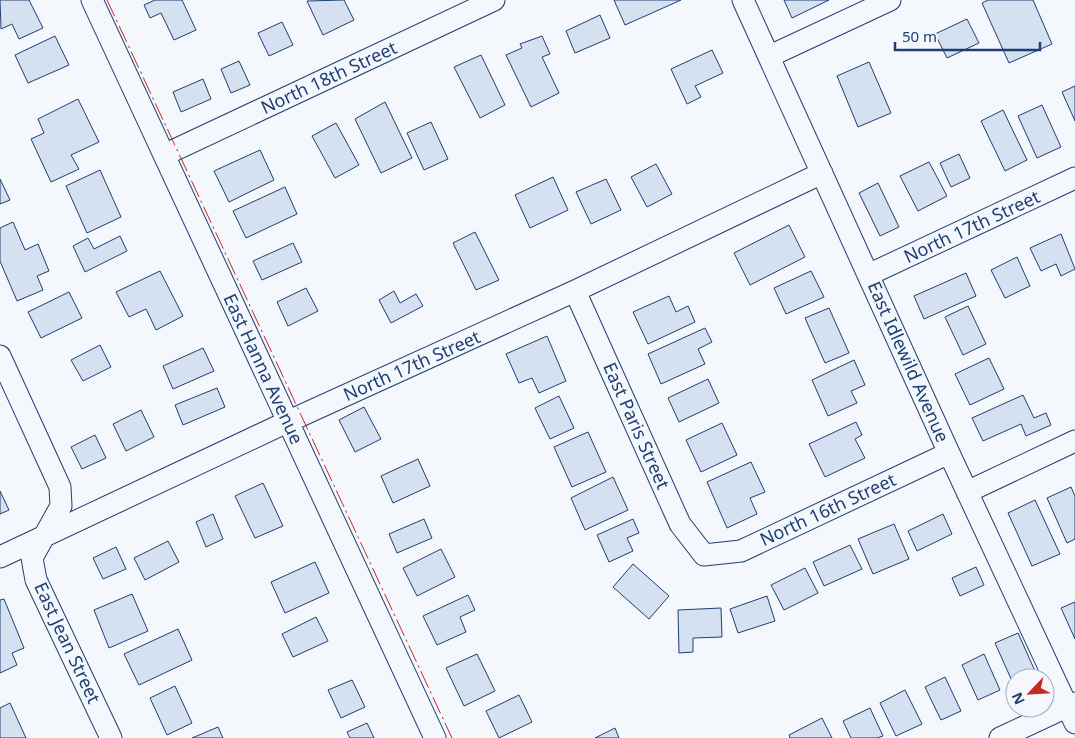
<svg xmlns="http://www.w3.org/2000/svg" width="1075" height="738" font-family="'Noto Sans',sans-serif">
	<style>
		.building { fill: #d5e0f0; stroke: #1d3f73 }
		.lines { fill: none; stroke-linecap: round; stroke-linejoin: round }
		.minor-casing { stroke: #1d3f73; stroke-width: 23 }
		.minor { stroke: #f4f7fb; stroke-width: 21 }
		.power { stroke: #c62828; stroke-width: 1; stroke-dasharray: 18 4 2.5 4; stroke-linecap: butt }
		.labels { text-anchor: middle; stroke-width: 4; stroke-linejoin: round; paint-order: stroke }
		.street-label { font-size: 18px; fill: #1d3f73; stroke: #f4f7fb }
	</style>
	<rect width="100%" height="100%" fill="#f4f7fb"/>
	<!-- building -->
	<path class="building" d="M 0,0 L 29,0 L 43,28 L 19,39 L 12,24 L 1,29 Z
		M 155,0 L 182,0 L 196,30 L 174,40 L 161,13 L 150,18 L 144,5 Z
		M 344,0 L 354,20 L 323,35 L 307,1 Z
		M 614,0 L 681,0 L 625,25 Z
		M 784,0 L 829,0 L 792,18 Z
		M 988,0 L 1033,0 L 1052,44 L 1009,63 L 982,3 Z
		M 600,15 L 610,38 L 575,53 L 566,31 Z
		M 967,19 L 979,43 L 947,58 L 935,34 Z
		M 282,22 L 293,45 L 269,56 L 258,33 Z
		M 55,36 L 69,65 L 28,83 L 15,55 Z
		M 542,36 L 550,54 L 542,57 L 559,93 L 531,107 L 506,55 L 522,48 L 520,44 Z
		M 712,50 L 723,73 L 695,86 L 701,97 L 687,104 L 671,69 Z
		M 481,55 L 505,105 L 480,118 L 454,67 Z
		M 239,61 L 250,85 L 231,93 L 221,69 Z
		M 869,62 L 891,113 L 858,127 L 837,76 Z
		M 203,79 L 211,99 L 181,112 L 173,92 Z
		M 1075,86 L 1075,121 L 1062,92 Z
		M 78,99 L 99,142 L 71,155 L 79,169 L 51,182 L 31,139 L 44,133 L 38,119 Z
		M 385,102 L 412,158 L 381,173 L 355,119 Z
		M 1042,105 L 1061,147 L 1037,158 L 1018,116 Z
		M 1003,110 L 1027,160 L 1005,171 L 981,121 Z
		M 431,122 L 448,159 L 424,170 L 407,133 Z
		M 336,123 L 359,165 L 335,178 L 312,136 Z
		M 260,150 L 274,180 L 229,202 L 214,171 Z
		M 959,154 L 970,178 L 951,187 L 940,163 Z
		M 929,162 L 947,196 L 918,211 L 900,176 Z
		M 656,164 L 672,194 L 647,207 L 631,177 Z
		M 100,170 L 121,217 L 87,233 L 66,186 Z
		M 553,177 L 568,210 L 530,228 L 515,195 Z
		M 0,179 L 10,200 L 0,204 Z
		M 606,179 L 621,210 L 591,224 L 576,192 Z
		M 878,183 L 899,227 L 880,236 L 859,193 Z
		M 285,187 L 297,214 L 246,238 L 233,211 Z
		M 13,222 L 25,250 L 38,244 L 49,271 L 37,276 L 43,290 L 17,301 L 0,261 L 0,228 Z
		M 789,225 L 805,257 L 750,285 L 734,253 Z
		M 475,232 L 499,280 L 476,290 L 453,243 Z
		M 1061,234 L 1075,269 L 1061,276 L 1056,264 L 1041,271 L 1030,248 Z
		M 120,236 L 127,251 L 85,272 L 73,246 L 88,238 L 94,249 Z
		M 293,243 L 302,262 L 262,280 L 253,261 Z
		M 1017,257 L 1030,286 L 1005,298 L 991,270 Z
		M 160,271 L 183,316 L 156,330 L 146,309 L 129,317 L 116,292 Z
		M 811,271 L 824,297 L 786,314 L 774,288 Z
		M 966,273 L 976,296 L 924,319 L 914,296 Z
		M 306,288 L 318,311 L 288,326 L 277,302 Z
		M 394,291 L 400,303 L 416,294 L 423,306 L 391,323 L 379,300 Z
		M 69,292 L 82,318 L 41,338 L 28,312 Z
		M 669,296 L 676,312 L 688,306 L 695,322 L 648,344 L 633,312 Z
		M 968,306 L 986,344 L 963,355 L 945,317 Z
		M 829,308 L 849,353 L 825,363 L 805,318 Z
		M 705,328 L 712,342 L 698,349 L 705,364 L 661,384 L 648,354 Z
		M 547,336 L 566,381 L 539,393 L 532,378 L 519,383 L 506,354 Z
		M 100,345 L 111,367 L 83,381 L 71,360 Z
		M 203,348 L 214,371 L 173,389 L 163,366 Z
		M 989,358 L 1004,389 L 970,405 L 955,374 Z
		M 854,360 L 865,385 L 851,391 L 857,403 L 828,416 L 812,380 Z
		M 708,379 L 719,403 L 679,422 L 668,398 Z
		M 217,388 L 225,407 L 183,425 L 175,405 Z
		M 1023,395 L 1034,418 L 1046,413 L 1051,425 L 1026,436 L 1021,424 L 983,441 L 972,418 Z
		M 559,396 L 574,428 L 550,439 L 535,408 Z
		M 364,407 L 381,439 L 355,452 L 339,420 Z
		M 141,410 L 154,437 L 126,451 L 113,424 Z
		M 856,422 L 862,435 L 855,439 L 865,458 L 825,477 L 809,444 Z
		M 722,423 L 737,455 L 701,472 L 686,440 Z
		M 588,432 L 606,472 L 572,487 L 554,447 Z
		M 95,435 L 106,458 L 82,469 L 71,447 Z
		M 418,459 L 430,486 L 393,503 L 381,476 Z
		M 751,462 L 765,492 L 750,498 L 757,514 L 727,528 L 707,482 Z
		M 613,477 L 628,510 L 585,530 L 571,498 Z
		M 263,483 L 283,526 L 255,538 L 235,496 Z
		M 1071,487 L 1075,496 L 1075,539 L 1067,543 L 1047,498 Z
		M 0,491 L 9,510 L 0,514 Z
		M 1035,500 L 1060,554 L 1032,566 L 1008,513 Z
		M 213,514 L 223,539 L 206,547 L 196,522 Z
		M 943,514 L 952,534 L 917,551 L 908,531 Z
		M 424,519 L 432,538 L 397,553 L 389,534 Z
		M 633,519 L 639,533 L 627,538 L 633,551 L 609,562 L 597,535 Z
		M 894,524 L 909,559 L 873,574 L 858,539 Z
		M 168,541 L 179,562 L 145,580 L 134,558 Z
		M 850,545 L 862,569 L 824,586 L 813,562 Z
		M 116,547 L 126,569 L 103,579 L 93,558 Z
		M 441,549 L 455,577 L 417,596 L 403,568 Z
		M 315,562 L 329,593 L 285,613 L 271,582 Z
		M 633,564 L 669,596 L 649,619 L 613,587 Z
		M 976,567 L 984,585 L 960,596 L 952,578 Z
		M 805,568 L 818,593 L 784,610 L 771,585 Z
		M 132,594 L 148,631 L 109,648 L 94,610 Z
		M 468,595 L 475,610 L 460,617 L 466,632 L 437,645 L 423,616 Z
		M 767,596 L 775,621 L 738,633 L 730,609 Z
		M 4,599 L 24,648 L 12,653 L 17,665 L 0,673 L 0,600 Z
		M 1075,602 L 1075,639 L 1061,608 Z
		M 721,608 L 722,637 L 693,638 L 693,652 L 679,653 L 678,610 Z
		M 316,617 L 328,641 L 293,657 L 282,634 Z
		M 178,629 L 192,660 L 139,685 L 124,654 Z
		M 1018,633 L 1035,671 L 1015,678 L 1012,681 L 995,643 Z
		M 477,654 L 495,691 L 464,706 L 446,668 Z
		M 984,654 L 1000,690 L 978,700 L 962,665 Z
		M 945,677 L 961,711 L 941,720 L 925,687 Z
		M 352,680 L 365,707 L 341,718 L 328,690 Z
		M 175,686 L 192,723 L 167,735 L 150,698 Z
		M 905,690 L 922,724 L 896,736 L 880,703 Z
		M 519,695 L 532,722 L 499,738 L 486,711 Z
		M 10,703 L 26,738 L 0,738 L 0,708 Z
		M 870,708 L 883,736 L 877,738 L 851,738 L 843,721 Z
		M 822,718 L 832,738 L 790,738 L 789,735 Z
		M 367,723 L 374,738 L 350,738 L 347,732 Z
		M 218,727 L 223,738 L 192,738 Z
		M 615,728 L 619,738 L 595,738 Z"/>
	<g class="lines">
		<defs>
			<path id="minor" d="M 92,0 L 435,738
				M 743,0 L 949,453 L 1075,723
				M 770,56 L 890,0
				M 164,155 L 494,0
				M 868,275 L 1075,178
				M 575,291 L 680,524 L 704,555 L 741,551 L 949,453
				M 0,356 L 60,487 L 61,506 L 32,558 L 36,580 L 111,738
				M 967,492 L 1075,441
				M 0,557 L 287,422 L 575,291 L 822,173
				M 1000,738 L 1075,703"/>
		</defs>
		<!-- minor casing -->
		<use href="#minor" class="minor-casing"/>
		<!-- minor -->
		<use href="#minor" class="minor"/>
		<!-- power -->
		<path class="power" d="M 107,0 L 452,738"/>
	</g>
	<g class="labels">
		<!-- street labels -->
		<g class="street-label">
			<text transform="translate(329 78) rotate(-25)" y="6">North 18th Street</text>
			<text transform="translate(972 227) rotate(-25)" y="6">North 17th Street</text>
			<text transform="translate(908 362) rotate(66)" y="6">East Idlewild Avenue</text>
			<text transform="translate(412 366) rotate(-24)" y="6">North 17th Street</text>
			<text transform="translate(263 369) rotate(65)" y="6">East Hanna Avenue</text>
			<text transform="translate(636 426) rotate(66)" y="6">East Paris Street</text>
			<text transform="translate(828 510) rotate(-25)" y="6">North 16th Street</text>
			<text transform="translate(67 643) rotate(65)" y="6">East Jean Street</text>
		</g>
	</g>
	<!-- north arrow -->
	<g transform="translate(1030 693) rotate(245)"><circle r="24" fill="#f4f7fb" stroke="#9eadc5"/>
	<path d="M0-4L9 19L0 12L-9 19Z" fill="#c62828"/>
	<text y="-8" font-size="14" font-weight="bold" text-anchor="middle" fill="#1d3f73">N</text>
	</g>
	<!-- scale -->
	<path d="M895 42v8h145v-8" fill="none" stroke="#1d3f73" stroke-width="2.5"/>
	<text x="902" y="42" font-size="15" fill="#1d3f73" stroke="#f4f7fb" stroke-width="4" paint-order="stroke">50 m</text>
</svg>
